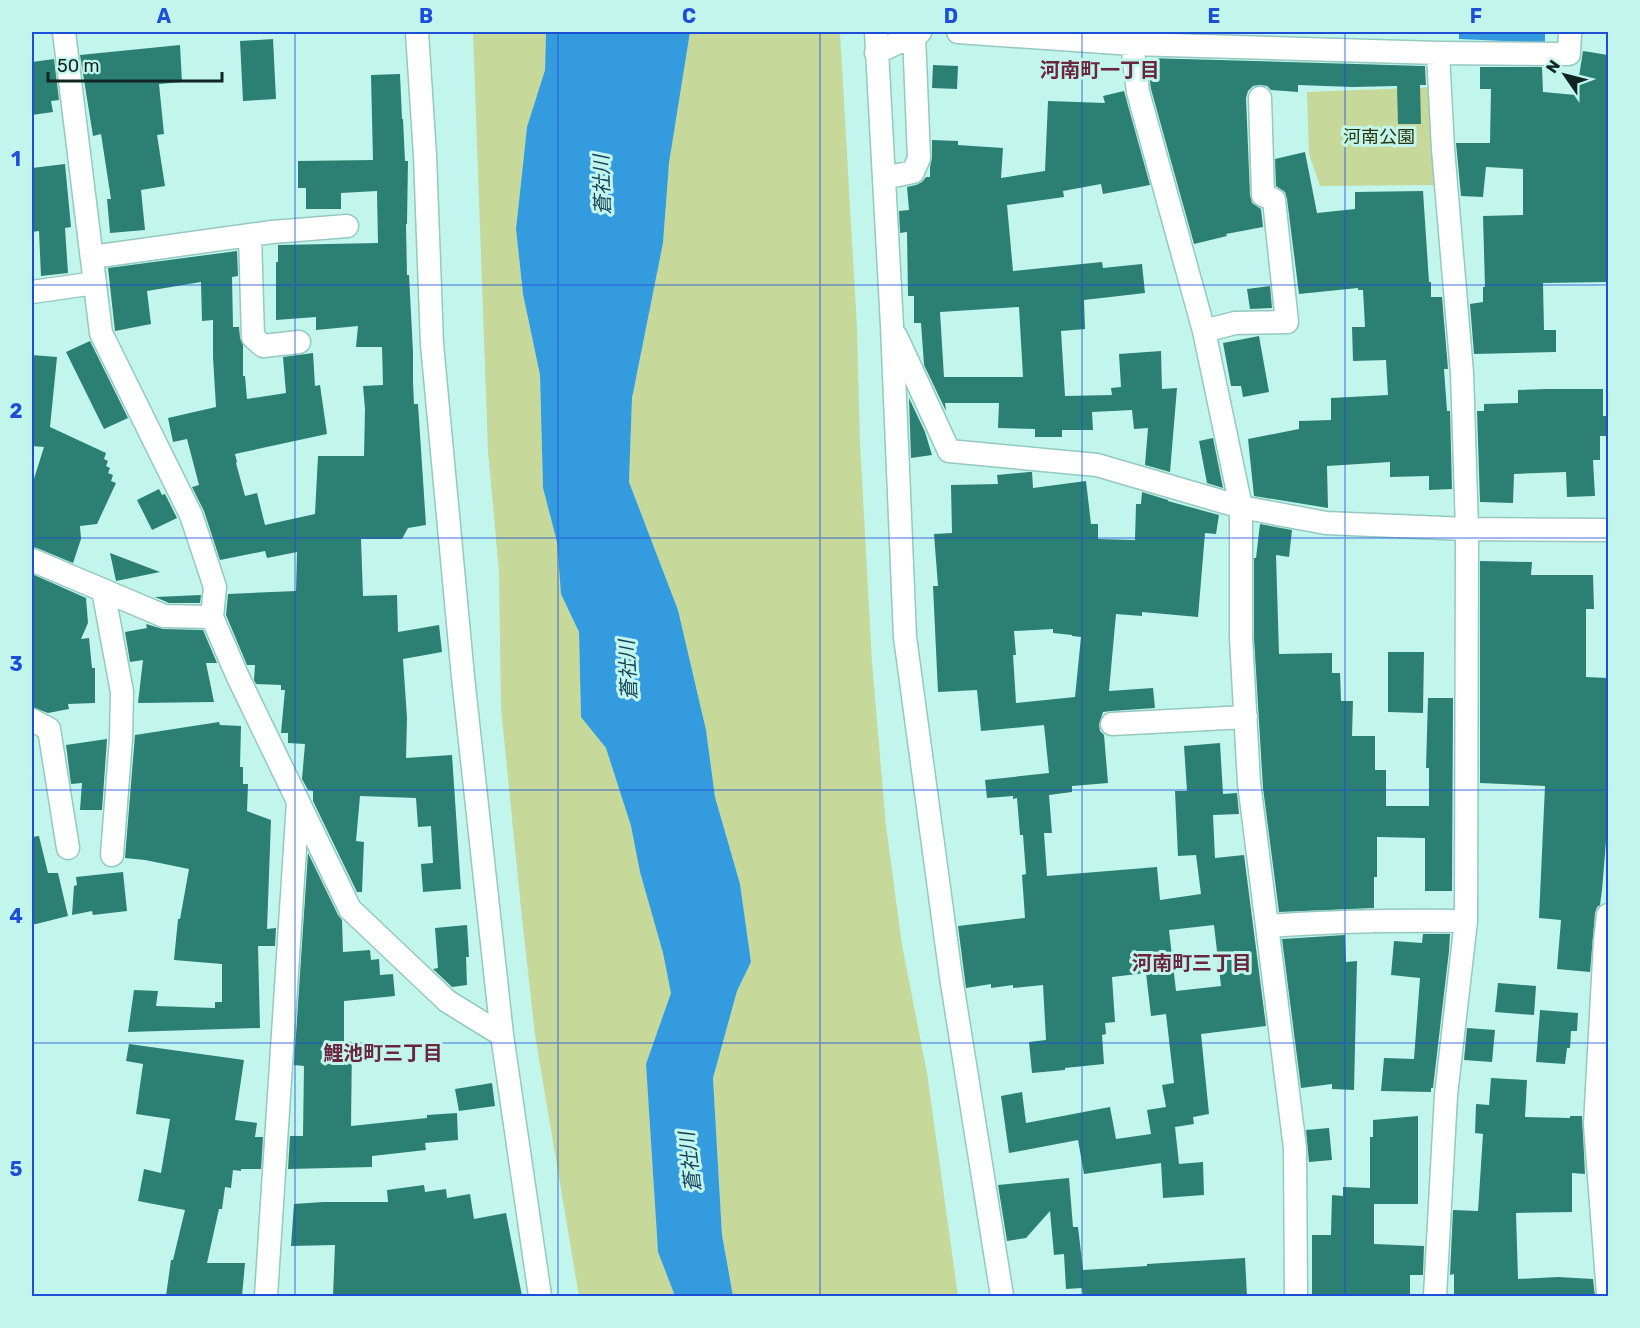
<svg xmlns="http://www.w3.org/2000/svg" width="1640" height="1328" font-family="Rubik,'Noto Sans JP',sans-serif">
	<style>
		.green { fill: #c6d89a }
		.water { fill: #339bde }
		.building { fill: #2c7f73; fill-rule: evenodd }
		.lines { fill: none; stroke-linecap: round; stroke-linejoin: round }
		.minor-casing { stroke: #95c8be; stroke-width: 25 }
		.minor { stroke: #fff; stroke-width: 22 }
		.grid { fill: none; stroke: #1d4ed8; stroke-width: 1.5; stroke-opacity: 0.55 }
		.labels { text-anchor: middle; stroke-width: 6; stroke-linejoin: round; paint-order: stroke }
		.park-label { font-size: 18px; fill: #2b3509; stroke: #c2f6ec }
		.neighbourhood-label { font-size: 20px; font-weight: bold; fill: #6a263e; stroke: #c2f6ec }
		.water-label { font-size: 20px; font-style: italic; fill: #163f5b; stroke: #c2f6ec }
		.neatline { fill: none; stroke: #1d4ed8; stroke-width: 2 }
		.grid-label { font-size: 20px; text-anchor: middle; font-weight: bold; fill: #1d4ed8 }
	</style>
	<rect width="100%" height="100%" fill="#c2f6ec"/>
	<!-- green -->
	<path class="green" d="M 473,32 L 546,32 L 545,70 L 527,127 L 516,229 L 523,294 L 540,375 L 543,488 L 557,542 L 561,594 L 579,632 L 581,716 L 606,748 L 631,826 L 640,872 L 663,953 L 671,993 L 646,1064 L 658,1252 L 675,1296 L 579,1296 L 535,1035 L 522,918 L 501,709 L 499,572 L 488,451 Z
		M 690,32 L 840,32 L 857,328 L 860,442 L 872,663 L 886,826 L 902,945 L 927,1073 L 958,1296 L 733,1296 L 722,1235 L 713,1078 L 737,991 L 751,962 L 740,884 L 715,797 L 706,730 L 678,610 L 629,482 L 632,398 L 663,243 L 669,163 Z
		M 1436,87 L 1440,185 L 1320,186 L 1309,154 L 1307,92 Z"/>
	<!-- water -->
	<path class="water" d="M 546,32 L 690,32 L 669,163 L 663,243 L 632,398 L 629,482 L 678,610 L 706,730 L 715,797 L 740,884 L 751,962 L 737,991 L 713,1078 L 722,1235 L 733,1296 L 675,1296 L 658,1252 L 646,1064 L 671,993 L 663,953 L 640,872 L 631,826 L 606,748 L 581,717 L 579,632 L 561,594 L 557,542 L 543,488 L 540,375 L 523,294 L 516,229 L 527,127 L 545,70 Z
		M 1459,32 L 1545,32 L 1545,43 L 1459,39 Z"/>
	<!-- building -->
	<path class="building" d="M 273,39 L 276,99 L 243,101 L 240,41 Z
		M 180,45 L 182,82 L 159,84 L 164,134 L 157,135 L 165,186 L 141,190 L 145,230 L 110,233 L 107,199 L 111,199 L 101,134 L 93,136 L 80,55 Z
		M 1583,51 L 1608,55 L 1608,234 L 1607,282 L 1543,283 L 1544,330 L 1556,330 L 1556,352 L 1474,354 L 1470,304 L 1483,302 L 1483,287 L 1485,287 L 1483,216 L 1523,215 L 1523,169 L 1486,167 L 1483,197 L 1461,196 L 1456,143 L 1490,143 L 1491,89 L 1480,89 L 1480,67 L 1542,67 L 1543,92 L 1576,95 Z
		M 1147,58 L 1425,66 L 1426,85 L 1420,85 L 1421,124 L 1398,124 L 1397,86 L 1353,87 L 1298,85 L 1298,92 L 1271,90 L 1267,86 L 1260,85 L 1253,86 L 1248,91 L 1246,98 L 1250,195 L 1252,203 L 1261,209 L 1263,227 L 1226,234 L 1227,236 L 1194,244 L 1151,89 Z
		M 54,59 L 59,100 L 51,101 L 53,112 L 32,115 L 32,62 Z
		M 933,65 L 958,66 L 957,89 L 932,88 Z
		M 400,74 L 402,119 L 403,119 L 405,161 L 408,161 L 407,224 L 406,224 L 407,275 L 409,275 L 413,352 L 413,382 L 414,404 L 418,404 L 426,525 L 408,528 L 402,539 L 361,539 L 363,596 L 397,595 L 398,632 L 439,625 L 442,652 L 403,659 L 407,718 L 406,758 L 452,755 L 461,889 L 423,892 L 421,864 L 433,863 L 431,826 L 418,827 L 416,798 L 360,796 L 356,841 L 364,842 L 362,892 L 357,892 L 313,801 L 313,791 L 308,790 L 302,779 L 305,744 L 288,743 L 288,733 L 281,733 L 285,690 L 281,690 L 281,685 L 256,684 L 254,680 L 255,665 L 247,665 L 226,615 L 228,594 L 296,591 L 297,552 L 267,558 L 265,551 L 220,560 L 204,511 L 192,487 L 199,485 L 187,439 L 173,442 L 168,418 L 216,407 L 213,357 L 213,320 L 202,321 L 201,282 L 147,291 L 151,324 L 115,331 L 108,268 L 237,251 L 238,276 L 232,277 L 233,327 L 239,327 L 240,338 L 243,345 L 243,376 L 245,376 L 247,399 L 286,393 L 283,357 L 313,353 L 315,386 L 320,385 L 327,434 L 235,454 L 237,462 L 236,463 L 245,496 L 257,493 L 265,525 L 315,514 L 318,456 L 364,456 L 365,409 L 363,386 L 383,385 L 382,347 L 356,347 L 358,326 L 316,330 L 316,317 L 276,320 L 276,262 L 278,262 L 278,245 L 378,243 L 377,191 L 341,193 L 341,209 L 306,209 L 306,188 L 298,188 L 298,161 L 373,160 L 371,75 Z
		M 1124,91 L 1150,185 L 1103,194 L 1101,184 L 1063,191 L 1064,197 L 1007,205 L 1013,271 L 1102,262 L 1103,268 L 1142,264 L 1145,293 L 1084,300 L 1085,329 L 1061,331 L 1065,396 L 1112,395 L 1111,388 L 1121,387 L 1119,354 L 1161,351 L 1162,389 L 1177,388 L 1170,472 L 1145,465 L 1148,428 L 1134,429 L 1132,410 L 1092,412 L 1093,430 L 1062,430 L 1062,437 L 1035,437 L 1035,429 L 998,428 L 999,403 L 945,403 L 946,411 L 924,365 L 921,323 L 914,323 L 914,296 L 908,296 L 907,232 L 900,233 L 899,211 L 909,210 L 907,187 L 916,185 L 922,182 L 926,177 L 930,177 L 930,167 L 932,158 L 932,140 L 958,141 L 958,145 L 1003,148 L 1001,178 L 1045,171 L 1048,101 L 1105,103 L 1103,96 ZM 1019,307 L 1023,377 L 944,377 L 940,312 Z
		M 1305,152 L 1317,213 L 1355,209 L 1355,192 L 1423,191 L 1429,282 L 1431,282 L 1431,297 L 1442,297 L 1448,369 L 1444,369 L 1447,411 L 1450,411 L 1452,489 L 1429,490 L 1429,476 L 1390,477 L 1390,462 L 1327,466 L 1328,508 L 1254,496 L 1248,439 L 1299,429 L 1299,421 L 1331,420 L 1331,398 L 1388,395 L 1386,360 L 1353,361 L 1352,327 L 1365,327 L 1363,290 L 1358,290 L 1358,288 L 1299,294 L 1287,199 L 1285,192 L 1276,186 L 1275,159 Z
		M 65,164 L 71,227 L 65,228 L 68,273 L 41,276 L 39,231 L 32,232 L 32,168 Z
		M 1270,286 L 1272,308 L 1250,309 L 1247,289 Z
		M 1259,336 L 1269,392 L 1243,397 L 1241,386 L 1231,386 L 1223,343 Z
		M 90,341 L 128,418 L 104,429 L 66,352 Z
		M 32,355 L 57,357 L 50,427 L 106,453 L 104,459 L 108,461 L 106,466 L 110,468 L 108,473 L 113,475 L 111,481 L 116,483 L 97,524 L 80,526 L 81,539 L 73,563 L 37,548 L 32,547 L 32,485 L 44,447 L 32,446 Z
		M 1547,389 L 1603,389 L 1603,416 L 1608,416 L 1608,436 L 1600,436 L 1600,460 L 1593,460 L 1595,496 L 1567,497 L 1566,472 L 1514,474 L 1513,503 L 1480,502 L 1477,411 L 1484,411 L 1484,404 L 1518,403 L 1518,390 Z
		M 909,398 L 925,432 L 932,455 L 911,458 Z
		M 1213,438 L 1223,488 L 1207,483 L 1199,441 Z
		M 1029,472 L 1032,472 L 1033,488 L 1086,481 L 1091,524 L 1098,524 L 1098,539 L 1135,540 L 1136,504 L 1141,504 L 1142,492 L 1168,500 L 1168,501 L 1219,515 L 1216,534 L 1205,533 L 1198,617 L 1142,612 L 1142,616 L 1116,614 L 1109,691 L 1153,688 L 1155,708 L 1111,711 L 1103,712 L 1099,725 L 1100,731 L 1104,735 L 1108,783 L 1072,786 L 1072,792 L 1049,795 L 1052,833 L 1044,833 L 1047,876 L 1157,867 L 1160,900 L 1201,894 L 1196,855 L 1178,856 L 1175,791 L 1187,791 L 1184,746 L 1220,743 L 1223,794 L 1237,793 L 1239,814 L 1213,815 L 1215,858 L 1244,855 L 1266,1026 L 1201,1034 L 1209,1114 L 1193,1117 L 1194,1124 L 1175,1127 L 1179,1164 L 1203,1162 L 1204,1195 L 1163,1198 L 1161,1163 L 1084,1174 L 1078,1140 L 1009,1153 L 1001,1096 L 1022,1092 L 1026,1123 L 1110,1107 L 1116,1139 L 1151,1134 L 1147,1110 L 1166,1107 L 1162,1085 L 1174,1083 L 1166,1014 L 1151,1016 L 1146,973 L 1112,977 L 1115,1022 L 1105,1023 L 1106,1034 L 1102,1035 L 1104,1064 L 1065,1068 L 1065,1070 L 1032,1073 L 1029,1042 L 1046,1040 L 1043,985 L 1013,988 L 1013,985 L 991,988 L 991,984 L 966,988 L 958,926 L 1025,918 L 1022,875 L 1026,874 L 1023,835 L 1020,835 L 1017,798 L 1013,799 L 1013,796 L 987,798 L 985,780 L 1049,773 L 1044,725 L 981,731 L 977,690 L 938,692 L 933,586 L 938,586 L 934,534 L 952,533 L 951,485 L 998,484 L 997,475 ZM 1053,629 L 1053,633 L 1072,635 L 1072,636 L 1081,637 L 1075,697 L 1016,703 L 1013,655 L 1016,655 L 1014,631 ZM 1214,925 L 1221,986 L 1176,991 L 1169,930 Z
		M 159,489 L 162,495 L 165,494 L 177,518 L 152,530 L 137,500 Z
		M 1260,524 L 1292,530 L 1289,557 L 1276,555 L 1279,654 L 1332,653 L 1332,673 L 1340,673 L 1341,701 L 1353,701 L 1352,736 L 1375,736 L 1375,770 L 1386,770 L 1386,806 L 1429,806 L 1429,768 L 1426,768 L 1428,698 L 1453,698 L 1452,891 L 1425,891 L 1425,838 L 1377,837 L 1377,877 L 1374,877 L 1374,908 L 1279,912 L 1263,788 L 1254,638 L 1254,558 L 1256,558 Z
		M 110,553 L 160,572 L 116,581 Z
		M 1480,561 L 1532,562 L 1531,575 L 1593,575 L 1594,609 L 1586,609 L 1586,677 L 1608,678 L 1608,817 L 1602,890 L 1600,905 L 1597,907 L 1595,913 L 1590,972 L 1557,969 L 1561,920 L 1539,918 L 1545,786 L 1480,783 Z
		M 32,574 L 86,598 L 88,623 L 81,639 L 89,638 L 92,668 L 95,668 L 95,703 L 68,704 L 69,709 L 48,713 L 32,707 Z
		M 201,595 L 200,603 L 169,603 L 155,597 Z
		M 146,624 L 163,629 L 203,630 L 217,663 L 206,663 L 214,702 L 138,703 L 143,660 L 130,662 L 125,632 L 147,628 Z
		M 1388,652 L 1424,652 L 1423,713 L 1388,712 Z
		M 219,722 L 220,725 L 241,726 L 240,767 L 243,767 L 243,784 L 248,784 L 247,811 L 271,820 L 267,929 L 276,928 L 275,946 L 258,946 L 260,1028 L 128,1032 L 134,990 L 158,991 L 156,1006 L 215,1008 L 215,1002 L 222,1002 L 222,964 L 174,960 L 178,919 L 180,919 L 189,869 L 145,860 L 125,858 L 135,735 Z
		M 107,739 L 102,810 L 80,810 L 82,783 L 71,784 L 66,745 Z
		M 39,836 L 48,873 L 58,873 L 68,916 L 32,925 L 32,837 Z
		M 308,853 L 338,915 L 342,920 L 343,952 L 370,950 L 371,960 L 379,959 L 380,975 L 393,974 L 395,996 L 344,1001 L 344,1041 L 352,1042 L 351,1126 L 427,1118 L 427,1115 L 457,1113 L 458,1140 L 425,1143 L 426,1150 L 372,1156 L 372,1167 L 288,1169 L 290,1136 L 303,1136 L 304,1066 L 294,1065 Z
		M 123,872 L 127,911 L 93,915 L 92,911 L 72,915 L 74,886 L 77,885 L 76,877 Z
		M 467,925 L 469,957 L 466,957 L 467,985 L 452,987 L 433,969 L 438,968 L 435,928 Z
		M 1423,934 L 1450,934 L 1449,951 L 1433,1088 L 1431,1088 L 1431,1092 L 1381,1091 L 1384,1058 L 1414,1059 L 1420,978 L 1391,975 L 1394,941 L 1422,943 Z
		M 1345,935 L 1346,962 L 1357,961 L 1354,1090 L 1332,1089 L 1332,1084 L 1301,1088 L 1282,939 Z
		M 1498,983 L 1536,986 L 1534,1015 L 1495,1012 Z
		M 1540,1010 L 1578,1013 L 1577,1031 L 1571,1031 L 1570,1048 L 1567,1048 L 1565,1064 L 1536,1062 Z
		M 1467,1028 L 1495,1030 L 1492,1062 L 1464,1060 Z
		M 129,1044 L 244,1060 L 235,1120 L 257,1123 L 255,1137 L 263,1137 L 261,1169 L 241,1169 L 241,1171 L 233,1170 L 231,1188 L 225,1187 L 222,1209 L 219,1209 L 207,1263 L 245,1263 L 242,1296 L 166,1296 L 171,1260 L 173,1260 L 185,1210 L 138,1201 L 144,1169 L 161,1173 L 170,1119 L 136,1114 L 143,1064 L 126,1061 Z
		M 1491,1078 L 1527,1080 L 1525,1117 L 1570,1118 L 1570,1116 L 1582,1116 L 1585,1174 L 1572,1173 L 1572,1212 L 1516,1213 L 1518,1279 L 1558,1277 L 1593,1279 L 1595,1296 L 1545,1295 L 1545,1296 L 1454,1296 L 1454,1274 L 1450,1275 L 1453,1210 L 1478,1211 L 1483,1134 L 1475,1133 L 1476,1104 L 1489,1105 Z
		M 492,1083 L 495,1106 L 459,1111 L 455,1089 Z
		M 1418,1116 L 1418,1204 L 1374,1204 L 1374,1244 L 1424,1246 L 1423,1275 L 1410,1275 L 1410,1296 L 1312,1296 L 1312,1235 L 1331,1235 L 1332,1195 L 1343,1196 L 1343,1187 L 1370,1188 L 1370,1137 L 1373,1137 L 1373,1120 Z
		M 1329,1128 L 1332,1160 L 1309,1162 L 1306,1130 Z
		M 1069,1178 L 1073,1227 L 1078,1227 L 1083,1270 L 1147,1266 L 1147,1264 L 1245,1258 L 1247,1296 L 1083,1296 L 1082,1288 L 1066,1289 L 1064,1254 L 1054,1255 L 1050,1211 L 1026,1238 L 1007,1241 L 998,1185 Z
		M 424,1185 L 425,1192 L 446,1189 L 447,1198 L 470,1194 L 474,1219 L 506,1213 L 522,1296 L 333,1296 L 335,1245 L 291,1246 L 294,1204 L 323,1202 L 388,1202 L 387,1190 Z"/>
	<g class="lines">
		<defs>
			<path id="minor" d="M 64,32 L 101,333 L 191,515 L 215,587 L 212,617 L 237,675 L 350,909 L 447,1001 L 502,1035
				M 417,32 L 425,156 L 432,344 L 463,677 L 502,1035 L 540,1296
				M 876,32 L 892,326 L 905,637 L 951,977 L 1002,1296
				M 958,32 L 1132,44 L 1438,53 L 1569,54 L 1570,32
				M 1132,44 L 1138,92 L 1204,331 L 1241,507 L 1241,638 L 1249,783 L 1295,1148 L 1296,1296
				M 876,53 L 920,32
				M 884,178 L 913,172 L 919,158 L 914,34
				M 250,235 L 253,337 L 263,346 L 299,342
				M 92,257 L 272,232 L 347,226
				M 32,292 L 95,283
				M 1204,331 L 1235,323 L 1287,322 L 1274,200 L 1263,195 L 1260,98
				M 896,336 L 949,451 L 1097,465 L 1241,507 L 1326,523 L 1467,529 L 1608,530
				M 32,560 L 164,616 L 212,617
				M 103,590 L 122,692 L 121,739 L 112,855
				M 32,720 L 49,729 L 68,848
				M 1112,724 L 1246,717
				M 1608,915 L 1605,941 L 1595,1125 L 1608,1294
				M 1267,926 C 1334,921 1399,920 1466,921
				M 266,1296 L 298,802
				M 1435,1296 L 1446,1095 L 1466,921 L 1467,529 L 1462,373 L 1443,149 L 1438,53"/>
		</defs>
		<!-- minor casing -->
		<use href="#minor" class="minor-casing"/>
		<!-- minor -->
		<use href="#minor" class="minor"/>
	</g>
	<!-- grid -->
	<path class="grid" d="M 295,32 L 295,1296M 558,32 L 558,1296M 820,32 L 820,1296M 1082,32 L 1082,1296M 1345,32 L 1345,1296M 32,285 L 1608,285M 32,538 L 1608,538M 32,790 L 1608,790M 32,1043 L 1608,1043"/>
	<g class="labels">
		<!-- park labels -->
		<g class="park-label">
			<text x="1379" y="143">河南公園</text>
		</g>
		<!-- neighbourhood labels -->
		<g class="neighbourhood-label">
			<text x="1100" y="77">河南町一丁目</text>
			<text x="1192" y="970">河南町三丁目</text>
			<text x="383" y="1060">鯉池町三丁目</text>
		</g>
		<!-- water labels -->
		<g class="water-label">
			<text transform="translate(602 185) rotate(-92)" y="7">蒼社川</text>
			<text transform="translate(628 670) rotate(-93)" y="7">蒼社川</text>
			<text transform="translate(690 1162) rotate(-97)" y="7">蒼社川</text>
		</g>
	</g>
	<!-- border -->
	<rect width="1640" height="1328" fill="none" stroke="#c2f6ec" stroke-width="66"/>
	<!-- north arrow -->
	<g transform="translate(1565 75) rotate(305)" stroke="#c2f6ec" stroke-width="4.5" paint-order="stroke">
	<path d="M0-4.5L10 22L0 15L-10 22Z" fill="#102521"/>
	<text y="-9" font-size="16" font-weight="bold" text-anchor="middle" fill="#102521">N</text>
	</g>
	<!-- scale -->
	<path d="M48 72v9h174v-9" fill="none" stroke="#102521" stroke-width="3"/>
	<text x="57" y="72" font-size="18" fill="#102521" stroke="#c2f6ec" stroke-width="4.5" paint-order="stroke">50 m</text>
	<rect x="33" y="33" width="1574" height="1262" class="neatline"/>
	<g class="grid-label">
		<text x="164" y="23">A</text>
		<text x="426" y="23">B</text>
		<text x="689" y="23">C</text>
		<text x="951" y="23">D</text>
		<text x="1214" y="23">E</text>
		<text x="1476" y="23">F</text>
		<text x="16" y="166">1</text>
		<text x="16" y="418">2</text>
		<text x="16" y="671">3</text>
		<text x="16" y="923">4</text>
		<text x="16" y="1176">5</text>
	</g>
</svg>
